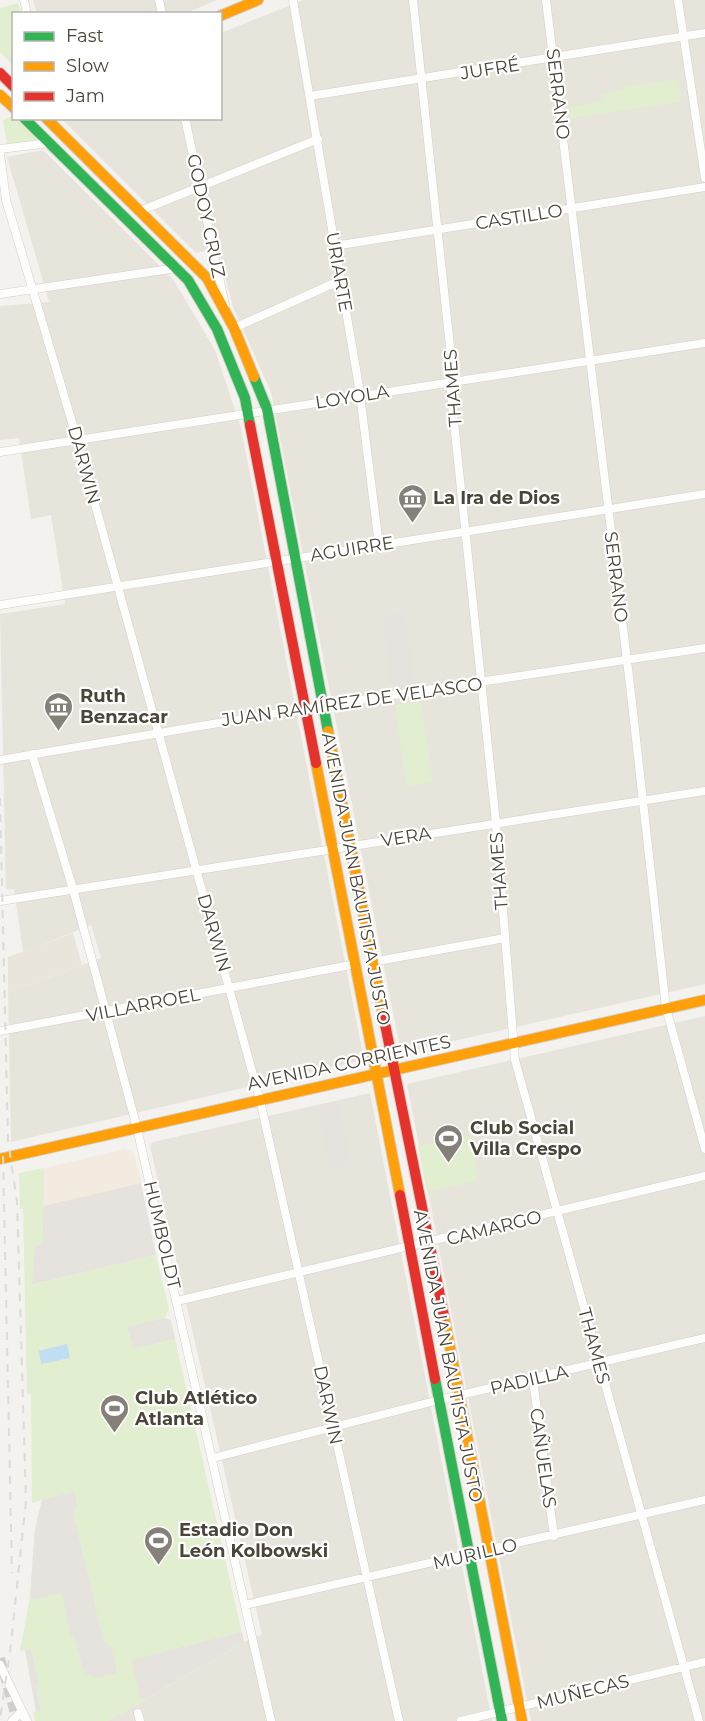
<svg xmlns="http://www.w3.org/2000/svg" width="705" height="1721" font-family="Montserrat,sans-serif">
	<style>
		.residential { fill: #e7e4dc }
		.commercial { fill: #f3ebdf }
		.industrial { fill: #e6e2de }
		.education { fill: #eae5da }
		.green { fill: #e1eecf }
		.parking { fill: #e6e3df }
		.water { fill: #c0ddf1 }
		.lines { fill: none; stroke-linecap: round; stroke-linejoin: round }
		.secondary-tunnel { stroke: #d2cfca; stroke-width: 10; stroke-dasharray: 10 5; stroke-linecap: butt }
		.street-casing { stroke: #d2d0cb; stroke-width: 9 }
		.fast-casing { stroke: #d3cfc5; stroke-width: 12 }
		.slow-casing { stroke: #d3cfc5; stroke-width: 12 }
		.jam-casing { stroke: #d3cfc5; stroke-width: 12 }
		.street { stroke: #fdfdfc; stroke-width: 8 }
		.fast { stroke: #30b455; stroke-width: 10 }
		.slow { stroke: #ff9f0a; stroke-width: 10 }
		.jam { stroke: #e5322d; stroke-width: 10 }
		.rail { stroke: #dbdbda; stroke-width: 2; stroke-dasharray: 8 8; stroke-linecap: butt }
		.labels { text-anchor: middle; stroke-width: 4.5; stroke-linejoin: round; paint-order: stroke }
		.street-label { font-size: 18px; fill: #4b4439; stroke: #fff }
		.poi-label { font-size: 18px; font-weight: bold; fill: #4b4439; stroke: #fff; text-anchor: start }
	</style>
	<rect width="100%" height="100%" fill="#f4f2ee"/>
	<!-- residential -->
	<path class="residential" d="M 33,0 L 217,0 L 184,14 L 37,13 Z
		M 303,0 L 705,0 L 705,984 L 401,1053 L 271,392 L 233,307 L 218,248 L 196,253 L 62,119 L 220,118 L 221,33 Z
		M 43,150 L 173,279 L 215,350 L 241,428 L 364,1060 L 11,1142 L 8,993 L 101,958 L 91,925 L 23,952 L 14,889 L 6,889 L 0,614 L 65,604 L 51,515 L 31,519 L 19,438 L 0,440 L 0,306 L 49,302 L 7,157 Z
		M 705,1016 L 705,1721 L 531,1721 L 407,1084 Z
		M 370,1093 L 492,1721 L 108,1721 L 244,1642 L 262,1635 L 150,1146 L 153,1142 Z"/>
	<!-- commercial -->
	<path class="commercial" d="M 125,1149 L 134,1153 L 141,1183 L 43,1206 L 44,1168 Z"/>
	<!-- industrial -->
	<path class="industrial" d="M 141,1183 L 156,1255 L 31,1285 L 35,1245 L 43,1244 L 43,1206 Z
		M 164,1318 L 171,1320 L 175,1339 L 133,1349 L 127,1326 Z"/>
	<!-- education -->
	<path class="education" d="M 73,933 L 82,965 L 8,993 L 8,957 Z"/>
	<!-- green -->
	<path class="green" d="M 18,3 L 21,13 L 14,14 L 13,65 L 0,52 L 0,8 Z
		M 678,79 L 681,102 L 570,118 L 569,107 L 602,102 L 601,94 L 623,90 L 622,87 Z
		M 12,116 L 36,138 L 36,142 L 7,144 L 3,120 Z
		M 421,701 L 433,782 L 406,786 L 395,705 Z
		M 473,1135 L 477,1181 L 427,1192 L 418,1146 Z
		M 44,1168 L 43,1244 L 35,1245 L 32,1285 L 156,1255 L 169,1310 L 164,1318 L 127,1326 L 133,1349 L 175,1339 L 244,1642 L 108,1721 L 35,1721 L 33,1713 L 41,1710 L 36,1685 L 39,1684 L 31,1649 L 20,1651 L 30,1597 L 35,1529 L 42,1500 L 32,1503 L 31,1394 L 27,1394 L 23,1209 L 20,1209 L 19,1173 Z"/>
	<!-- parking -->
	<path class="parking" d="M 405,613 L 414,681 L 391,684 L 382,616 Z
		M 338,1101 L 351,1165 L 330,1168 L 317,1105 Z
		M 74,1492 L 77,1505 L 73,1513 L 104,1643 L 112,1647 L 117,1673 L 96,1678 L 88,1675 L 83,1669 L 74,1636 L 71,1636 L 62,1593 L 34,1599 L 30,1597 L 35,1529 L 42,1500 Z
		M 242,1632 L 244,1642 L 141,1701 L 131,1660 Z
		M 31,1649 L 39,1684 L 36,1686 L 41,1711 L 36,1712 L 25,1650 Z"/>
	<!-- water -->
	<path class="water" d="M 67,1344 L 70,1358 L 41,1364 L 39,1351 Z"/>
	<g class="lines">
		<!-- secondary-tunnel -->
		<path class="secondary-tunnel" d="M 0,1658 L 17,1721"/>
		<defs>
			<path id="street" d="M 24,0 L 27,14
				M 159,0 L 162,14
				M 293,0 L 359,387 L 379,545
				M 413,0 L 451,356 L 451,394 L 496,823 L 515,1060 L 699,1721
				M 546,0 L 630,685 L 666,1008 L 705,1149
				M 678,0 L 705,178
				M 310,96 L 705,33
				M 185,118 L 225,305
				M 0,149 L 49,143
				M 0,153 L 6,200 L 77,439 L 260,1100 L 399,1721
				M 140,211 L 318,139
				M 334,246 L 705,187
				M 0,294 L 177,268
				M 234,328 L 339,281
				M 0,452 L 705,343
				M 0,605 L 705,494
				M 32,754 L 73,889 L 137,1128 L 271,1721
				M 0,760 L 307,708 L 705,648
				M 0,901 L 705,791
				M 372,962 L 505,938
				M 0,1031 L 356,964
				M 177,1301 L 705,1176
				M 533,1380 L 554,1536
				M 213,1458 L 439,1400 L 705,1338
				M 245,1605 L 705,1500
				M 0,1665 L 27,1721
				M 138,1713 L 140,1721
				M 12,1721 L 19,1714 L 25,1718
				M 461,1721 L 705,1662"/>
			<path id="fast" d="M 24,118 L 188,280 L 217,329 L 245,398 L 250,425
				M 254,377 L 267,409 L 328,731
				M 435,1379 L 502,1721"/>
			<path id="slow" d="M 220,16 L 258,0
				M 0,95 L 14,108
				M 46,118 L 207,278 L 234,328 L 254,377
				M 328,731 L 384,1019
				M 316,763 L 400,1195
				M 376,1074 L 705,1000
				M 0,1159 L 376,1074
				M 444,1316 L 522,1721"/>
			<path id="jam" d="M 0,73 L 14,87
				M 250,425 L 316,763
				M 384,1019 L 444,1316
				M 400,1195 L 435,1379"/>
		</defs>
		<!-- street casing -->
		<use href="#street" class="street-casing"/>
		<!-- fast casing -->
		<use href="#fast" class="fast-casing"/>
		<!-- slow casing -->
		<use href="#slow" class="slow-casing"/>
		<!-- jam casing -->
		<use href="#jam" class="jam-casing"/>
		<!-- street -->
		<use href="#street" class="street"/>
		<!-- fast -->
		<use href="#fast" class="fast"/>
		<!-- slow -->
		<use href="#slow" class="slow"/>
		<!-- jam -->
		<use href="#jam" class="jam"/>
		<!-- rail -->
		<path class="rail" d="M 0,798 L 8,1140 L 17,1202 L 26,1501 L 10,1652 L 0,1719
			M 3,1156 L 12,1573"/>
	</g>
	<!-- icons -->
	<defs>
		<symbol id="museum-pin" viewBox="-11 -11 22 30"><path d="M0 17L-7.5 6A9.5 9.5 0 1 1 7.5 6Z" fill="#868178" stroke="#fff"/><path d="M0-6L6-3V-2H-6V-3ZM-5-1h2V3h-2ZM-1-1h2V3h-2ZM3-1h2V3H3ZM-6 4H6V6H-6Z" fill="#fff"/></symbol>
		<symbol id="stadium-pin" viewBox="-11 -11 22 30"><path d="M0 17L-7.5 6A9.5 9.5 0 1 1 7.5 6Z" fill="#868178" stroke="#fff"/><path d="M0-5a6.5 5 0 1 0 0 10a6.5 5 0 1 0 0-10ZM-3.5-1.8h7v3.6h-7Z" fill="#fff"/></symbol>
	</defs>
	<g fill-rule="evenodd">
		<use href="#museum-pin" x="396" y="482" width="33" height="45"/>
		<use href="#museum-pin" x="42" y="690" width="33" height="45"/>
		<use href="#stadium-pin" x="432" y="1122" width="33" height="45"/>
		<use href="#stadium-pin" x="98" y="1392" width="33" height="45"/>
		<use href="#stadium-pin" x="142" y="1524" width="33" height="45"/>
	</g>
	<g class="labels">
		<!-- street labels -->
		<g class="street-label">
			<text transform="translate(490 69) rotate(-9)" y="6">JUFRÉ</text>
			<text transform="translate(558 94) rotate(83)" y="6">SERRANO</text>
			<text transform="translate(206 216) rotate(78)" y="6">GODOY CRUZ</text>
			<text transform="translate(519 217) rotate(-9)" y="6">CASTILLO</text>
			<text transform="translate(339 272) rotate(80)" y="6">URIARTE</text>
			<text transform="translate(453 388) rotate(-94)" y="6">THAMES</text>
			<text transform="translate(352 397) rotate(-9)" y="6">LOYOLA</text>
			<text transform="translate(84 465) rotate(75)" y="6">DARWIN</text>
			<text transform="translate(352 549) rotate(-9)" y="6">AGUIRRE</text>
			<text transform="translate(616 577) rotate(83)" y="6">SERRANO</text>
			<text transform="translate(352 702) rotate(-8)" y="6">JUAN RAMÍREZ DE VELASCO</text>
			<text transform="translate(406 837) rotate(-9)" y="6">VERA</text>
			<text transform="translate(499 871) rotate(-94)" y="6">THAMES</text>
			<text transform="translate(356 879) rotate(79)" y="6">AVENIDA JUAN BAUTISTA JUSTO</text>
			<text transform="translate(214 933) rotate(74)" y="6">DARWIN</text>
			<text transform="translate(143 1005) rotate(-11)" y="6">VILLARROEL</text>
			<text transform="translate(349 1063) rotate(-12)" y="6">AVENIDA CORRIENTES</text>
			<text transform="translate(494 1228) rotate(-14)" y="6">CAMARGO</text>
			<text transform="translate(162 1235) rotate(77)" y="6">HUMBOLDT</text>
			<text transform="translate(594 1346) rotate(75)" y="6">THAMES</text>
			<text transform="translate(448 1356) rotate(79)" y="6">AVENIDA JUAN BAUTISTA JUSTO</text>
			<text transform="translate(529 1380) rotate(-13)" y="6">PADILLA</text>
			<text transform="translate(328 1405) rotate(78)" y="6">DARWIN</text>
			<text transform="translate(543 1458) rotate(82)" y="6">CAÑUELAS</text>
			<text transform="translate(475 1554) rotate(-13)" y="6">MURILLO</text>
			<text transform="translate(583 1692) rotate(-14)" y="6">MUÑECAS</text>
		</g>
		<!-- poi labels -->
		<g class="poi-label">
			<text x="433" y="504">La Ira de Dios</text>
			<text x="80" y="702">Ruth<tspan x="80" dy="21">Benzacar</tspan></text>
			<text x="470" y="1134">Club Social<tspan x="470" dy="21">Villa Crespo</tspan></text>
			<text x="135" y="1404">Club Atlético<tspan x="135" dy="21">Atlanta</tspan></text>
			<text x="179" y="1536">Estadio Don<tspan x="179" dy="21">León Kolbowski</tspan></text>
		</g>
	</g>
	<!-- legend -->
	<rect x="12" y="12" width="210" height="108" fill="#ffffff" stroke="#b7b4b0" stroke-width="1.5"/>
	<rect x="24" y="32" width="30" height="9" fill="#30b455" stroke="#b7b4b0" stroke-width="1.5"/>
	<text x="66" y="42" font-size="18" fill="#4b4439">Fast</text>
	<rect x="24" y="62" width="30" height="9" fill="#ff9f0a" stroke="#b7b4b0" stroke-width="1.5"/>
	<text x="66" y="72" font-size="18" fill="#4b4439">Slow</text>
	<rect x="24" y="92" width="30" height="9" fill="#e5322d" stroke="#b7b4b0" stroke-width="1.5"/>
	<text x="66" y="102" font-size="18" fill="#4b4439">Jam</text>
</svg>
